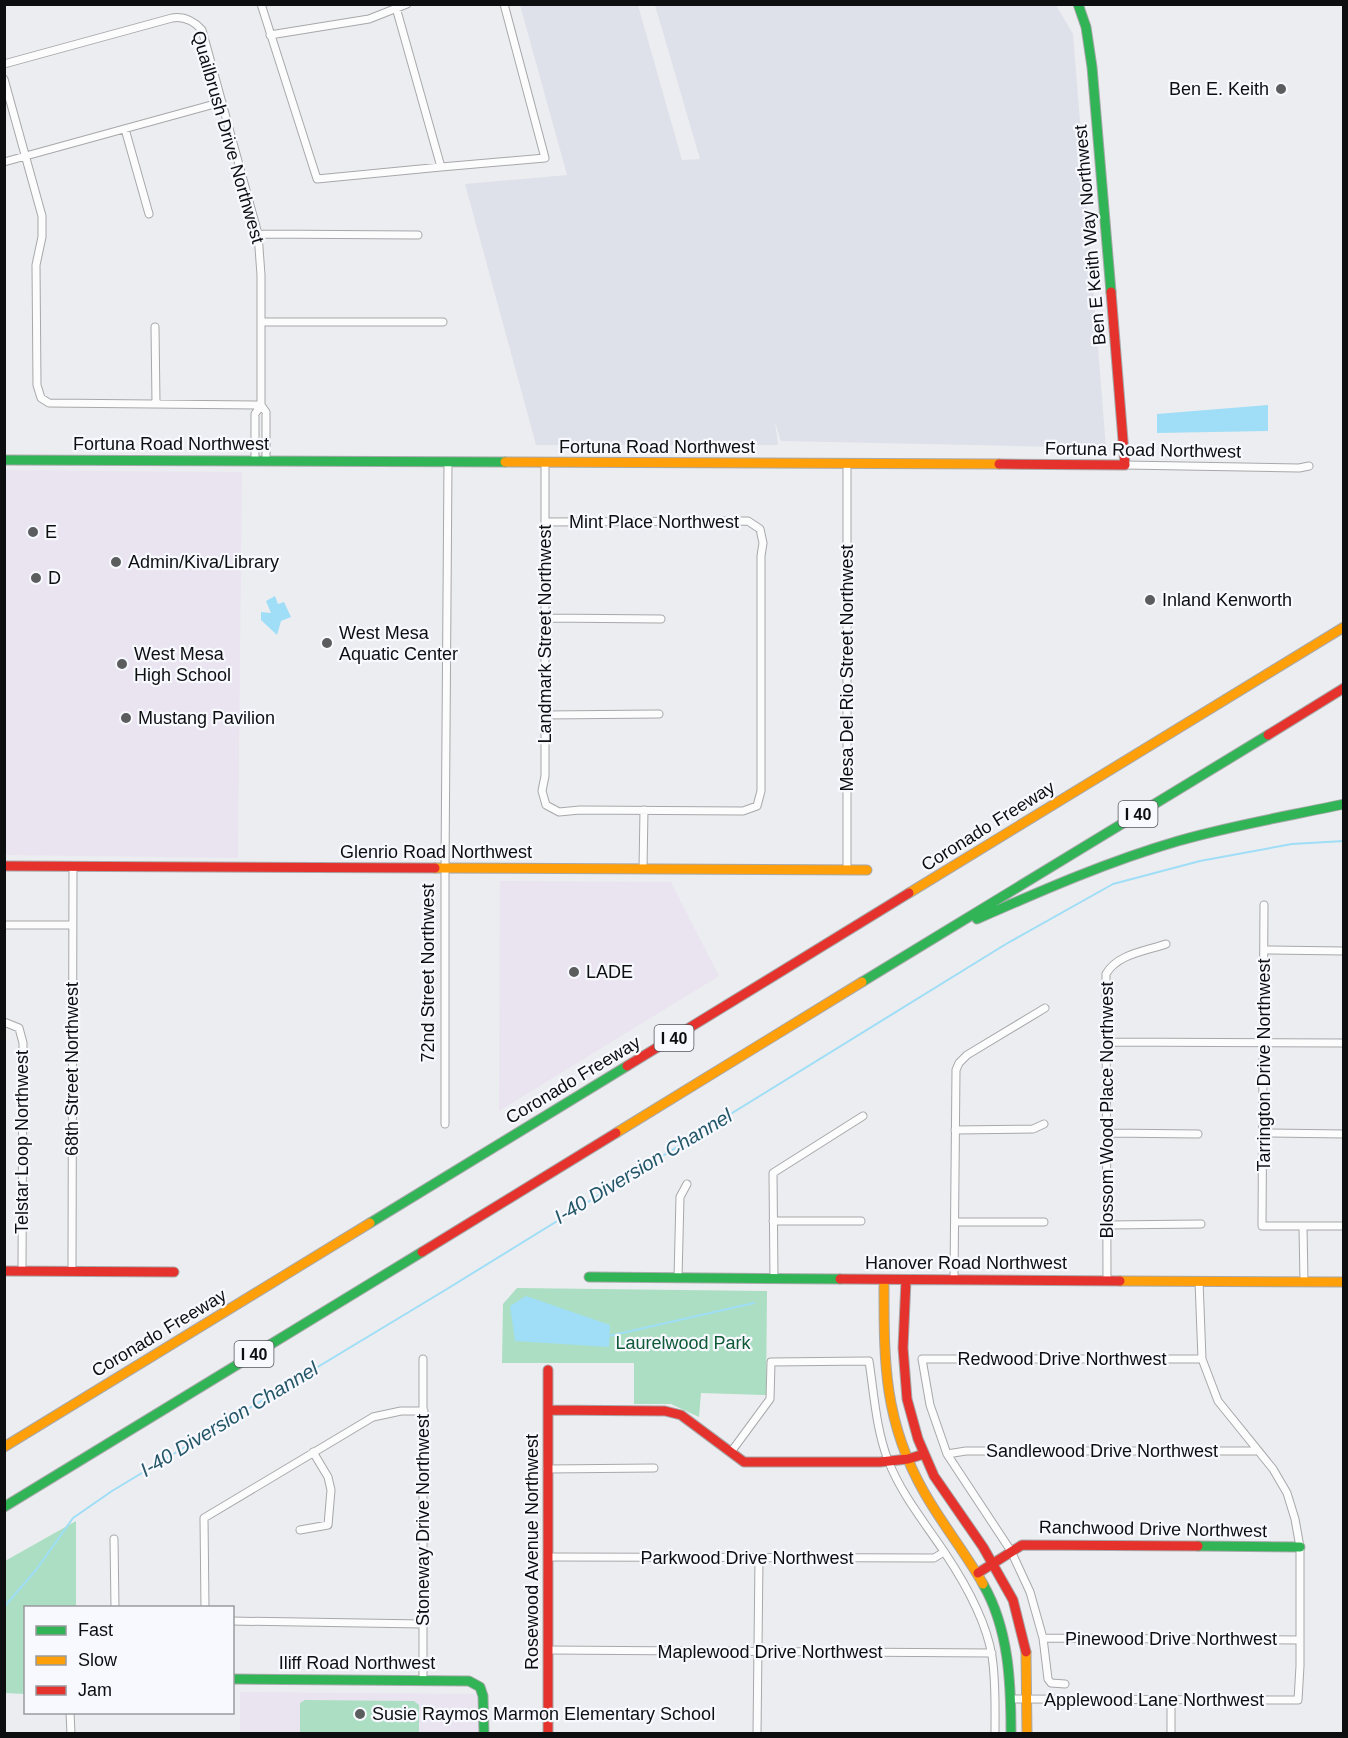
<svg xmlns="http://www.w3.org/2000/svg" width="1348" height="1738" font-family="Arial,sans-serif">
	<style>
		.built { fill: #dfe1ea }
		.education { fill: #eae4f1 }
		.green { fill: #abdec2 }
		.water { fill: #9fdef6 }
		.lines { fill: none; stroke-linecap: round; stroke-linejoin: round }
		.stream { stroke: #9fdef6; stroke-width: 2 }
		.street-casing { stroke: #a7a8aa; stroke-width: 9 }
		.fast-casing { stroke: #a7a8aa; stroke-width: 11 }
		.slow-casing { stroke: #a7a8aa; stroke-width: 11 }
		.jam-casing { stroke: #a7a8aa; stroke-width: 11 }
		.street { stroke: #fcfcfd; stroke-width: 7 }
		.fast { stroke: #30b455; stroke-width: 9 }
		.slow { stroke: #ff9f0a; stroke-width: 9 }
		.jam { stroke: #e5322d; stroke-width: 9 }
		.poi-dot { fill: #5b5c5e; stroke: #f7f9ff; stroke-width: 2 }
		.labels { text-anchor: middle; stroke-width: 4.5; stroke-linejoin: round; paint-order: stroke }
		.shield { fill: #f7f9ff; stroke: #535458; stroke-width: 1.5 }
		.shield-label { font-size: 16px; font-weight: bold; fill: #0d0e10 }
		.poi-label { font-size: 18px; fill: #0d0e10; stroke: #f7f9ff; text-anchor: start }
		.street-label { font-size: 18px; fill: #0d0e10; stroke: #f7f9ff }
		.park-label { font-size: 18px; fill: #0e5936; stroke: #f7f9ff }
		.water-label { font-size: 20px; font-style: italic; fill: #235667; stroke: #f7f9ff }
	</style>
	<rect width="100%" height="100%" fill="#ecedf0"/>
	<!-- built -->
	<path class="built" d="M 520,5 L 638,5 L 682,160 L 700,159 L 655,5 L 1056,5 L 1073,34 L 1106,448 L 781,441 L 775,422 L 778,445 L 536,445 L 465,184 L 567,175 Z"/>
	<!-- education -->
	<path class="education" d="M 5,470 L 242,472 L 238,858 L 5,855 Z
		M 500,881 L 671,882 L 719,976 L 499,1111 Z
		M 240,1692 L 479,1694 L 479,1733 L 240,1734 Z"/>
	<!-- green -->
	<path class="green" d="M 517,1288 L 767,1291 L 766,1395 L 701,1393 L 699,1417 L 671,1404 L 634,1404 L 634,1363 L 502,1363 L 503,1304 Z
		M 76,1521 L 76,1607 L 26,1608 L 25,1694 L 5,1693 L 5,1561 Z
		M 305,1700 L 414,1701 L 419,1705 L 419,1733 L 300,1733 L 300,1703 Z"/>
	<!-- water -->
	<path class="water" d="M 1268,405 L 1268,431 L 1157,433 L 1157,414 Z
		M 275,596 L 278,604 L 284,602 L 291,617 L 281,621 L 277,635 L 261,620 L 261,612 L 271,613 L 266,601 Z
		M 526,1296 L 610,1325 L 609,1347 L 515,1341 L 510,1306 Z"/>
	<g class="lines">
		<!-- stream -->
		<path class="stream" d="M 609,1336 L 754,1303
			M 4,1607 L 36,1570 L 73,1518 L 112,1491 L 447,1289 L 1006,944 L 1113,884 L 1200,861 L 1292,844 L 1344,841"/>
		<defs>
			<path id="street" d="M 261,4 L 317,179 L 441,167 L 395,4
				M 270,35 L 369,19 L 407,4
				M 4,64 L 172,18 C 184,16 193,20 202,30 L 258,234 L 261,275 L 261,405 L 255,414 L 255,461
				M 4,79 L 42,216 L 42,237 L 36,265 L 37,385 L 41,398 L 49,403 L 261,405
				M 125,129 L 149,214
				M 4,162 L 222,102
				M 441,167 L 545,158 L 504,4
				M 258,234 L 418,235
				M 261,322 L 443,322
				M 155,327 L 156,403
				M 261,405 L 266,412 L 266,461
				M 545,463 L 545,776 L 542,791 L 546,805 L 559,812 L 580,810 L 743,811 L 757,806 L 761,791 L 761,556 L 763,543 L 760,529 L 748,521 L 545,522
				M 1125,465 L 1299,468 L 1309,466
				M 546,618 L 661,619
				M 545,715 L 659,714
				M 643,869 L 644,810
				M 847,870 L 847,465
				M 1264,905 L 1262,1226 L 1344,1226
				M 4,925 L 73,925
				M 1264,950 L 1344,951
				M 4,1022 L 19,1028 L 23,1043 L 22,1271
				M 1107,1042 L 1344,1043
				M 445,1124 L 445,869 L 448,462
				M 955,1130 L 1033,1129 L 1044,1124
				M 1107,1133 L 1198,1134
				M 1264,1133 L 1344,1134
				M 773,1221 L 861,1221
				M 955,1222 L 1044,1222
				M 1107,1225 L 1201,1224
				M 1303,1227 L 1304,1281
				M 72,1271 L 73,867
				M 678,1278 L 680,1197 L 687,1184
				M 774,1279 L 773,1173 L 863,1116
				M 954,1279 L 956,1070 L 959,1063 L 967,1055 L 1045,1008
				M 1107,1280 L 1106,974 C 1117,954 1146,951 1166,944
				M 423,1359 L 423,1680
				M 731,1452 L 770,1399 L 771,1362 L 869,1361 C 874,1394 876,1429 888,1460 C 901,1494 925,1523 945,1553 C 965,1583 986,1620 992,1656 C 996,1682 995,1708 995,1734
				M 947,1454 L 966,1451 L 1257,1451
				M 547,1469 L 654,1468
				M 300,1530 L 328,1525 L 331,1490 L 328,1477 L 313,1452
				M 114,1539 L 115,1608
				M 549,1557 L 934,1558 L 944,1552
				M 205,1608 L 204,1518 L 373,1417 L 401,1411 L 424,1411
				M 232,1621 L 423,1624
				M 1043,1638 L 1299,1640
				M 549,1650 L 992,1653
				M 1065,1684 L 1051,1683 L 1048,1679 L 1043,1638 L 1030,1592 L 1011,1551 L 947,1454 L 930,1405 L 922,1359 L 1202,1359
				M 1011,1699 L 1298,1700 L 1300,1666 L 1300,1547 L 1295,1519 L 1287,1493 L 1273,1469 L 1218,1401 L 1202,1359 L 1199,1281
				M 1171,1700 L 1171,1734
				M 70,1712 L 71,1734
				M 757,1734 L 759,1558"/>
			<path id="fast" d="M 1078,4 L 1086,27 L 1092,67 L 1111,292
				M 4,460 L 505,462
				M 977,919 C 1043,890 1109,861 1178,841 C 1233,825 1289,816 1344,804
				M 862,982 L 1268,735
				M 370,1223 L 627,1066
				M 589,1277 L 840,1279
				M 4,1507 L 422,1252
				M 1198,1546 L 1300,1547
				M 983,1584 C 1009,1629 1011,1683 1011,1734
				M 232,1679 L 469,1681 L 480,1687 L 483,1696 L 484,1734"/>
			<path id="slow" d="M 505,462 L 999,464
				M 435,868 L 867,870
				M 909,893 L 1344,627
				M 616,1133 L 862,982
				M 884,1280 C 884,1360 883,1420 924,1492 C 942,1524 965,1552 983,1584
				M 1120,1281 L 1344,1282
				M 4,1447 L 370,1223
				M 1026,1652 L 1027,1734"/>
			<path id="jam" d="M 999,464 L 1125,465 L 1111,292
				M 1268,735 L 1344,688
				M 4,866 L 435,868
				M 627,1066 L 909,893
				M 422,1252 L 616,1133
				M 4,1271 L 174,1272
				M 840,1279 L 1120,1281
				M 906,1280 L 903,1348 L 907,1399 L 918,1439 L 934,1476 L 983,1547 L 1013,1600 L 1026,1652
				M 548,1370 L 548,1734
				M 548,1410 L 665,1411 L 681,1415 L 744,1462 L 880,1462 L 908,1459 L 924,1454
				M 978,1573 L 1022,1545 L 1198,1546"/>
		</defs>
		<!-- street casing -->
		<use href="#street" class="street-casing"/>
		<!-- fast casing -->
		<use href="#fast" class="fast-casing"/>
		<!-- slow casing -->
		<use href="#slow" class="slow-casing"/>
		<!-- jam casing -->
		<use href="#jam" class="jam-casing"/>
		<!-- street -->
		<use href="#street" class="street"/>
		<!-- fast -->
		<use href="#fast" class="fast"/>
		<!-- slow -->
		<use href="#slow" class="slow"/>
		<!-- jam -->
		<use href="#jam" class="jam"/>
	</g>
	<!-- markers -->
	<g class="poi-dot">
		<circle cx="1281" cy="89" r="6"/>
		<circle cx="33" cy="532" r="6"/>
		<circle cx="116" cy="562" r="6"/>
		<circle cx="36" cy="578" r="6"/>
		<circle cx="1150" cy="600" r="6"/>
		<circle cx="327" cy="643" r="6"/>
		<circle cx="122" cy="664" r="6"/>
		<circle cx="126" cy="718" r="6"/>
		<circle cx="574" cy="972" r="6"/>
		<circle cx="360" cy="1714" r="6"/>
	</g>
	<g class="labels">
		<!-- shield labels -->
		<g class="shield">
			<rect x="1118.5" y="801" width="39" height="26" rx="4.5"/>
			<rect x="654.5" y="1025" width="39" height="26" rx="4.5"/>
			<rect x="234.5" y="1341" width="39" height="26" rx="4.5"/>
		</g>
		<g class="shield-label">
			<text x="1138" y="820">I 40</text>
			<text x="674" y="1044">I 40</text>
			<text x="254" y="1360">I 40</text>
		</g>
		<!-- poi labels -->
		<g class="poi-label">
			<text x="1269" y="95" text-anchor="end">Ben E. Keith</text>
			<text x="45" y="538">E</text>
			<text x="128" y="568">Admin/Kiva/Library</text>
			<text x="48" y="584">D</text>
			<text x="1162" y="606">Inland Kenworth</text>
			<text x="339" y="639">West Mesa<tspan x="339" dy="21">Aquatic Center</tspan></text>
			<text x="134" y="660">West Mesa<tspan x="134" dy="21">High School</tspan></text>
			<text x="138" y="724">Mustang Pavilion</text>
			<text x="586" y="978">LADE</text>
			<text x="372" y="1720">Susie Raymos Marmon Elementary School</text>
		</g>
		<!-- street labels -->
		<g class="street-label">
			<text transform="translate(228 137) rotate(74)" y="6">Quailbrush Drive Northwest</text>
			<text transform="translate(1090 235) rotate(-95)" y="6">Ben E Keith Way Northwest</text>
			<text x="171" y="450">Fortuna Road Northwest</text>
			<text x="657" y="453">Fortuna Road Northwest</text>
			<text transform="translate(1143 450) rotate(1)" y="6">Fortuna Road Northwest</text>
			<text x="654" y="528">Mint Place Northwest</text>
			<text transform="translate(545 634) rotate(-90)" y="6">Landmark Street Northwest</text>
			<text transform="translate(847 668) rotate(-90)" y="6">Mesa Del Rio Street Northwest</text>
			<text transform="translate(988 826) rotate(-32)" y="6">Coronado Freeway</text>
			<text x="436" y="858">Glenrio Road Northwest</text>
			<text transform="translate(428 973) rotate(-90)" y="6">72nd Street Northwest</text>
			<text transform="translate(1264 1065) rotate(-90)" y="6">Tarrington Drive Northwest</text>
			<text transform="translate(72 1069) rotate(-90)" y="6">68th Street Northwest</text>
			<text transform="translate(573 1080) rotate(-31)" y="6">Coronado Freeway</text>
			<text transform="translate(1107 1110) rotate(-90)" y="6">Blossom Wood Place Northwest</text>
			<text transform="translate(22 1142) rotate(-90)" y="6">Telstar Loop Northwest</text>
			<text x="966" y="1269">Hanover Road Northwest</text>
			<text transform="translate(159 1333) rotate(-31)" y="6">Coronado Freeway</text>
			<text x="1062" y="1365">Redwood Drive Northwest</text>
			<text x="1102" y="1457">Sandlewood Drive Northwest</text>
			<text transform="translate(423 1520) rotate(-90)" y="6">Stoneway Drive Northwest</text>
			<text transform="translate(1153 1529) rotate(1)" y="6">Ranchwood Drive Northwest</text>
			<text transform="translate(532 1552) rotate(-90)" y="6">Rosewood Avenue Northwest</text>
			<text x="747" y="1564">Parkwood Drive Northwest</text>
			<text x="1171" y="1645">Pinewood Drive Northwest</text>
			<text x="770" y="1658">Maplewood Drive Northwest</text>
			<text x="357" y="1669">Iliff Road Northwest</text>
			<text x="1154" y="1706">Applewood Lane Northwest</text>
		</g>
		<!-- park labels -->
		<g class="park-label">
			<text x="683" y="1349">Laurelwood Park</text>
		</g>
		<!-- water labels -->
		<g class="water-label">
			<text transform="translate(643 1166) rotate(-31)" y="7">I-40 Diversion Channel</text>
			<text transform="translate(229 1419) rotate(-31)" y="7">I-40 Diversion Channel</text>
		</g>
	</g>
	<!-- border -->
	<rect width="1348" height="1738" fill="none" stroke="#0d0e10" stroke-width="12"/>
	<!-- legend -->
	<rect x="24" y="1606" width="210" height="108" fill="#f7f9ff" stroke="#999b9f" stroke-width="1.5"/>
	<rect x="36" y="1626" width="30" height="9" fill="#30b455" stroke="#999b9f" stroke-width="1.5"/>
	<text x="78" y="1636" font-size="18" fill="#0d0e10">Fast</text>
	<rect x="36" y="1656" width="30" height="9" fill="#ff9f0a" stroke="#999b9f" stroke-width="1.5"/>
	<text x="78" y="1666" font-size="18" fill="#0d0e10">Slow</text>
	<rect x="36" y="1686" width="30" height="9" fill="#e5322d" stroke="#999b9f" stroke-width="1.5"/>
	<text x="78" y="1696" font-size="18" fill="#0d0e10">Jam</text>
</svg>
